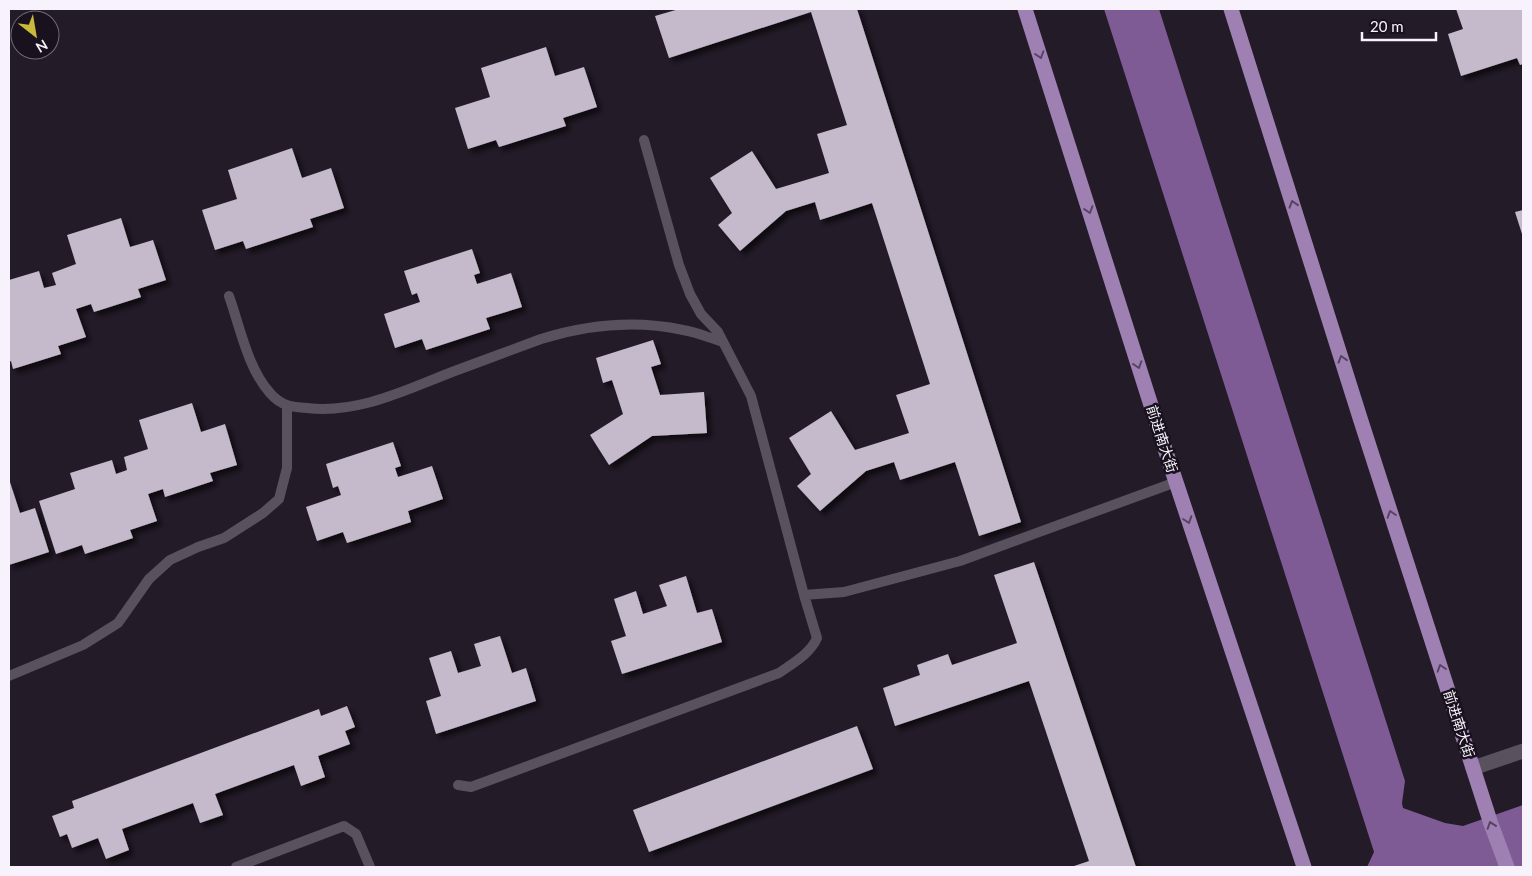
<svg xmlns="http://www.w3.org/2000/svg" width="1532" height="876" font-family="Lato,'Noto Sans SC',sans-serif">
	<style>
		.water { fill: #7f5b95 }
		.building { fill: #c4bacb; filter: url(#shadow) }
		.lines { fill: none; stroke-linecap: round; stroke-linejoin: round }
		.lane { stroke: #5a515f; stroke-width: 10 }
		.street { stroke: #5a515f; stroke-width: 15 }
		.primary { stroke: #9f80b2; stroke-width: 15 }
		.oneway { stroke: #554461 }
		.labels { text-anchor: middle; stroke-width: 5; stroke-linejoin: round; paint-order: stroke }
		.street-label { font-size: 14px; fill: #f7f2fb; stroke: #19121e }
	</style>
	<defs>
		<filter id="shadow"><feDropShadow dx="4.5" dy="4.5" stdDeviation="2.5" flood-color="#0009"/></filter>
	</defs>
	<rect width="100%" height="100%" fill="#231b28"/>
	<!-- water -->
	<path class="water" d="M 1104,9 L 1159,9 L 1405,781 L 1402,803 L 1403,808 L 1445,823 L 1463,826 L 1523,805 L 1523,867 L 1367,867 L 1374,852 Z"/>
	<!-- building -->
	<path class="building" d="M 679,9 L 857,9 L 1021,522 L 979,536 L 955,462 L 900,480 L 894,462 L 866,471 L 820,511 L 797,486 L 811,474 L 789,438 L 831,411 L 855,450 L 909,433 L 896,395 L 930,384 L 872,203 L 820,220 L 815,202 L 786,211 L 740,251 L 718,225 L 732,213 L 710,178 L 752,151 L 776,189 L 829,173 L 817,134 L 847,125 L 811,12 L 669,58 L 655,16 Z
		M 1456,9 L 1523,9 L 1523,64 L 1520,65 L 1517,58 L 1461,76 L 1448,34 L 1463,29 Z
		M 546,47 L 555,76 L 584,67 L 597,107 L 563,118 L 566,126 L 499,147 L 496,140 L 468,149 L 455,108 L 490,97 L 481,68 Z
		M 292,148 L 302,178 L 331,168 L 344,208 L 310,219 L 313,227 L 246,249 L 243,241 L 215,250 L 202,210 L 237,199 L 228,170 Z
		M 1523,210 L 1523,237 L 1515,212 Z
		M 121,218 L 130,247 L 153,240 L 166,280 L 138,289 L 141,297 L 94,312 L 91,304 L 76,309 L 86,337 L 58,346 L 61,354 L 13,369 L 11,361 L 9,362 L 9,280 L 39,271 L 44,288 L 56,285 L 52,273 L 76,264 L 67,235 Z
		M 472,249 L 480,273 L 474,275 L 477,284 L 511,273 L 522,307 L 486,318 L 490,329 L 426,350 L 422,339 L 395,348 L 384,314 L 420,302 L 417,293 L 412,295 L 404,271 Z
		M 653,340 L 661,364 L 651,367 L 660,395 L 704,392 L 707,433 L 652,436 L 609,465 L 590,435 L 623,414 L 612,380 L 603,383 L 596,358 Z
		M 192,403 L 201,432 L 225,424 L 237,465 L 210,473 L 213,481 L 165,497 L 163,489 L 148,494 L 157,521 L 130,530 L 133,538 L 85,554 L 82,545 L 56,554 L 39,501 L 75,489 L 70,473 L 112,460 L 116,474 L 127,470 L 124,457 L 148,449 L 139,420 Z
		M 393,442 L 401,466 L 395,468 L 398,477 L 432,466 L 443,499 L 408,511 L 411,522 L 347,543 L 343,532 L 317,541 L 306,507 L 341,495 L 338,486 L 333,488 L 326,464 Z
		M 9,479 L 20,513 L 35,508 L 49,552 L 9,565 Z
		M 1034,562 L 1136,867 L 1071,867 L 1089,861 L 1029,681 L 895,726 L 883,688 L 920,675 L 917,665 L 948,654 L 952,665 L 1017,643 L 994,575 Z
		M 686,576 L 697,613 L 712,609 L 722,642 L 622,674 L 611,641 L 626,636 L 614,599 L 636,591 L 643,614 L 667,606 L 659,585 Z
		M 500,636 L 512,673 L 526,668 L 536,701 L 436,734 L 426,701 L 441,696 L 429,658 L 451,651 L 458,673 L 481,666 L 474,644 Z
		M 347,706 L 355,727 L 345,731 L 350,744 L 318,756 L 325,777 L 301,786 L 294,765 L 215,794 L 223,815 L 200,823 L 193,803 L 122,829 L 129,850 L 106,859 L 98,838 L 72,848 L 67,834 L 60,837 L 52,816 L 74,808 L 72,801 L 319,709 L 321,716 Z
		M 857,726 L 873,769 L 649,852 L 633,810 Z"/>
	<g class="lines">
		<!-- lane -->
		<path class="lane" d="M 229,296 C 240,327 248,369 270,393 C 281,406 292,407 307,408 C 358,414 406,390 452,372 C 482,361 511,350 541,339 C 586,325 636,320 683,330 C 696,332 710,338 723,342
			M 804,595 L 844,592 L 960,561 L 1176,482
			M 9,676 L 83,645 L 118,623 L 149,579 L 170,560 L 198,547 L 224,538 L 263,513 L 279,499 L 287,468 L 287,406
			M 458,785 L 471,787 L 779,673 C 793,663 810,654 817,638 L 804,595 L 751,396 L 718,332 L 701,314 L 690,294 L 679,265 L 644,140
			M 236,867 L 344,826 L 356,834 L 370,867"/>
		<!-- street -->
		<path class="street" d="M 1473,768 L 1523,751"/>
		<!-- primary -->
		<path class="primary" d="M 1025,9 L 1163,443 L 1304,867
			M 1231,9 L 1361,421 L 1491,824 L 1507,867"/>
	</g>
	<!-- one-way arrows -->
	<defs><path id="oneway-chevron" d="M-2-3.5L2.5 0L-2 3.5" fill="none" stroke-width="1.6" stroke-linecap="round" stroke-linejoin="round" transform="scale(1.25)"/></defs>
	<g class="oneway">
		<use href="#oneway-chevron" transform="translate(1040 55) rotate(72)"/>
		<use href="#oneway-chevron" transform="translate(1293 204) rotate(-107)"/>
		<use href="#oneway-chevron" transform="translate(1089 210) rotate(72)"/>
		<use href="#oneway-chevron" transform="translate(1342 359) rotate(-107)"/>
		<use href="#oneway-chevron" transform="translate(1138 365) rotate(72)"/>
		<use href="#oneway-chevron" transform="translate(1391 514) rotate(-108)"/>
		<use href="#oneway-chevron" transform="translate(1188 520) rotate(72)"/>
		<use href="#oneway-chevron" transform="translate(1441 668) rotate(-108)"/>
		<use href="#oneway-chevron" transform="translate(1491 825) rotate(-109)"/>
	</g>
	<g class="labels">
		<!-- street labels -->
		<g class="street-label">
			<text transform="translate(1162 439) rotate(72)" y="5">前进南大街</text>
			<text transform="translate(1459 724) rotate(72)" y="5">前进南大街</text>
		</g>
	</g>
	<!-- border -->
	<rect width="1532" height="876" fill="none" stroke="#f7f2fb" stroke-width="20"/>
	<!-- north arrow -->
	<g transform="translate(35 35) rotate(149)"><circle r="24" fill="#19121e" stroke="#726c76"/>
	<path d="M0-4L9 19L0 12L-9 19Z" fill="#caba3a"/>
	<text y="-8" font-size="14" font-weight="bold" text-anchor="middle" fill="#f7f2fb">N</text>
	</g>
	<!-- scale -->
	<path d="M1362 32v8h74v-8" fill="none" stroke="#f7f2fb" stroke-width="2.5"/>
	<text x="1370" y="32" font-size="15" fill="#f7f2fb" stroke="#19121e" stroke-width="4" paint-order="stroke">20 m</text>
</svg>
